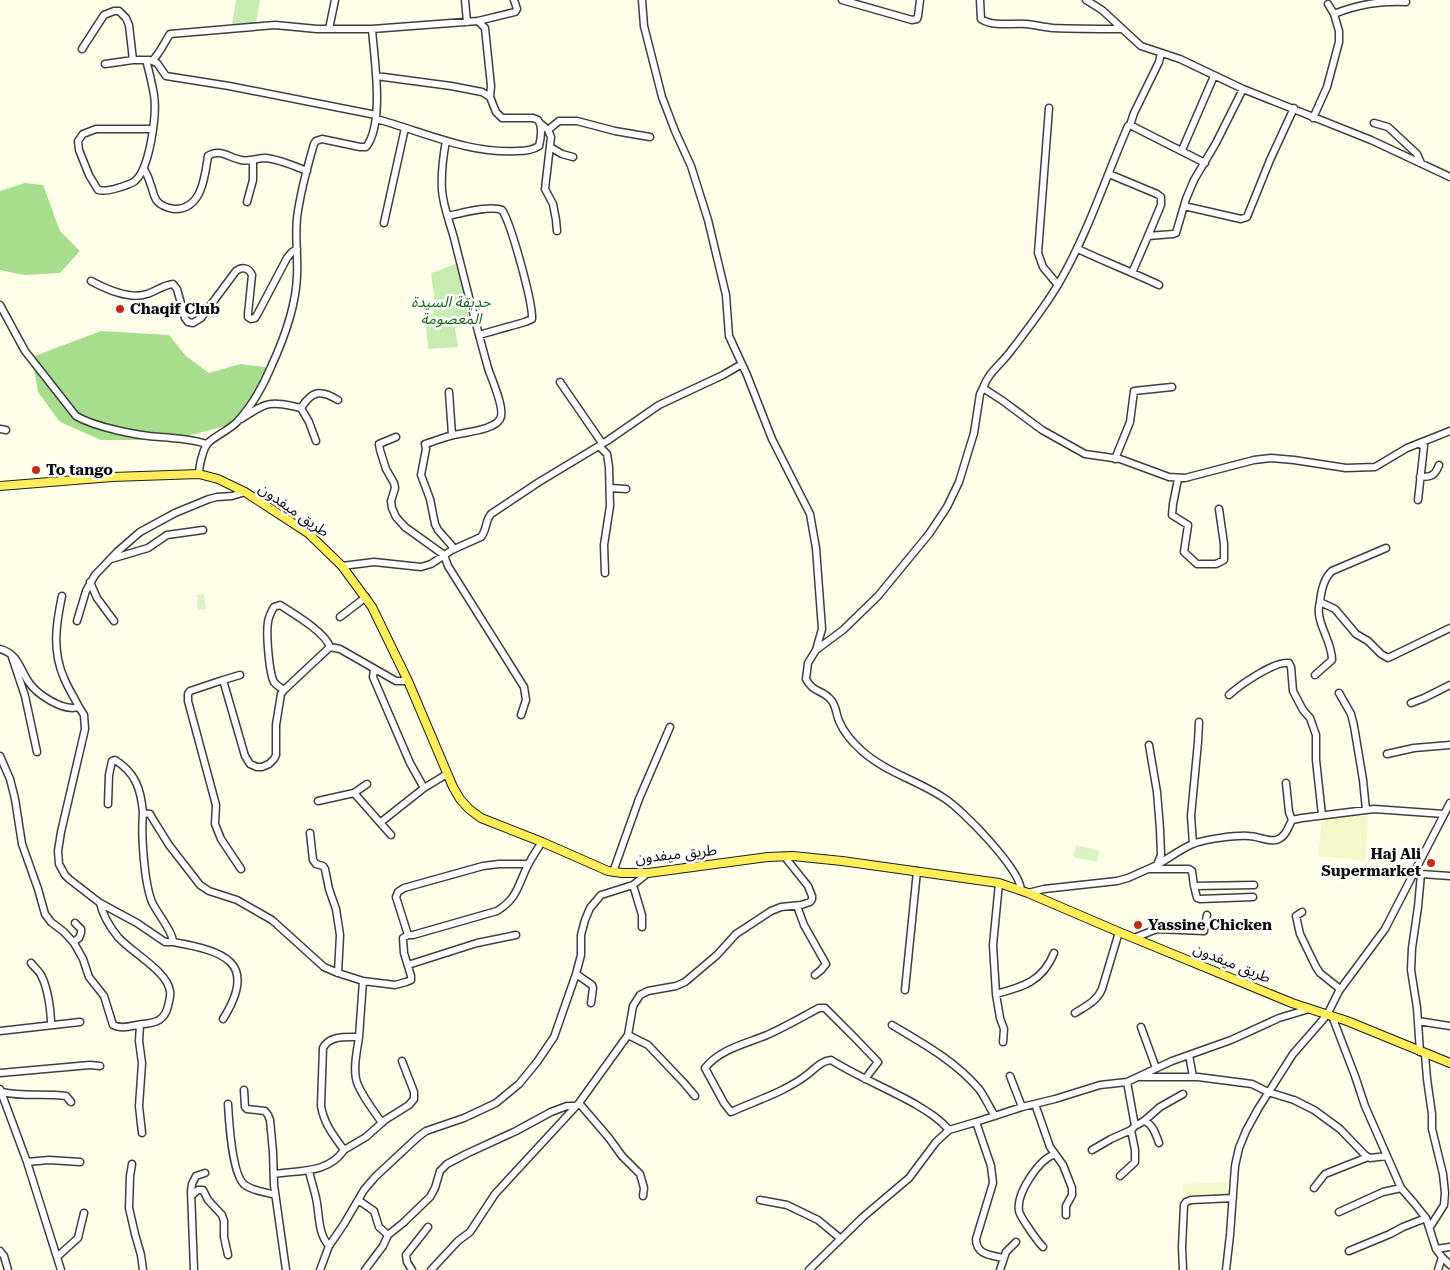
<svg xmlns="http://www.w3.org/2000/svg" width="1450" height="1270" font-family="'Roboto Serif','Noto Sans Arabic',serif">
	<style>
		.farmland { fill: #f4f7c7 }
		.green { fill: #c7ecb0 }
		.forest { fill: #a7de8e }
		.pitch { fill: #dbf2c3 }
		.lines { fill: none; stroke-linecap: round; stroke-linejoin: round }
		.minor-casing { stroke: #3e3e3e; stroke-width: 9 }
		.major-casing { stroke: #1c1c1c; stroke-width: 10 }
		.minor { stroke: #fff; stroke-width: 6 }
		.major { stroke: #ffee59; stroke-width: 8 }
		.poi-dot { fill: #c42a1a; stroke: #fff; stroke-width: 2 }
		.labels { text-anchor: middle; stroke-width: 5; stroke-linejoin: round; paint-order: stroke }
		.park-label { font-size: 15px; font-style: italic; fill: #1d6618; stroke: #fff }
		.poi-label { font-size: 15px; font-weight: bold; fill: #0b0b0b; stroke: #fff; text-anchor: start }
		.street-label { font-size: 15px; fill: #0b0b0b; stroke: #fff }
	</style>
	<rect width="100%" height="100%" fill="#fffee9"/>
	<!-- farmland -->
	<path class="farmland" d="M 1368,815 L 1365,861 L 1318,856 L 1322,819 Z
		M 1227,1182 L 1226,1195 L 1185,1199 L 1181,1184 Z"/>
	<!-- green -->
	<path class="green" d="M 236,0 L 260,0 L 256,23 L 232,25 Z
		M 458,263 L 465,293 L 470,325 L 455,328 L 458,347 L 428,349 C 428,336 422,323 433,314 L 435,302 L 431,273 Z"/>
	<!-- forest -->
	<path class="forest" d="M 25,183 L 43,185 L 60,231 L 80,251 L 60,273 L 24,275 L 0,270 L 0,191 Z
		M 101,331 L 169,335 L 186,356 L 209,373 L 240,364 L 272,368 L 236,423 L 173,440 L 101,440 L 60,422 L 38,392 L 32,357 Z"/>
	<!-- pitch -->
	<path class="pitch" d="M 204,594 L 206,609 L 198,610 L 197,595 Z
		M 1076,845 L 1100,851 L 1097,862 L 1073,857 Z"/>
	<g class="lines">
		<defs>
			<path id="minor" d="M 465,0 L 467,22
				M 642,0 L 644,26 L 662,97 L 675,131 L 691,166 L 708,220 L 726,295 L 729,336 L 747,375 L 772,439 L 810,514 L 816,548 L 822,629 L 816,650 L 808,663 L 806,679 C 813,693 822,689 831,700 C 836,705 836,714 839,721 C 844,733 852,742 862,751 C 887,773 917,780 944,798 C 963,810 1020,869 1021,890
				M 842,0 L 912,20 L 917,19 L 918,16 L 920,0
				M 980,0 L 981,19 C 993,27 1012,23 1026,24 C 1035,25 1044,27 1053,28 C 1076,29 1099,29 1122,29
				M 1086,0 L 1102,10 L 1141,46 L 1180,59 L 1243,89 L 1371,140 L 1450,177
				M 1334,14 C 1359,4 1380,1 1406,2
				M 478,21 L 485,28 L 491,86 L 490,97
				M 329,29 L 335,0
				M 82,49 L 104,15 L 114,11 L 119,11 L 126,18 L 129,25 L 133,60 L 149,60
				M 1161,53 L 1159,62 L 1134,113 L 1130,125 L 1128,126 C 1105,179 1088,233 1059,283 C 1045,307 1027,330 1010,352 C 1001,364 988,373 983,388 L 1003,401 L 1042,430 L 1085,454 L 1120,459 L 1169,477 L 1185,478 L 1254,460 L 1271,458 L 1294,460 L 1346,468 L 1375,467 L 1407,448 L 1450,431
				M 146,60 C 149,71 152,83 154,95 C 157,114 150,168 135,181 C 131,184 126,185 121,187 C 114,189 106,192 98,190 L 89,175 L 79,150 L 78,141 L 83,134 L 96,129 L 153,129
				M 105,64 L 133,60
				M 1049,108 L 1038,253 L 1043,267 L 1058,285
				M 376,115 L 229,86 L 166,76 L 157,63 L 152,61 C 160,53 164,43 170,34 L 275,25 L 317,29 L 372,29 L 478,21 L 515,12 L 517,9 L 514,0
				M 1313,118 L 1327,87 L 1339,42 L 1339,31 L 1334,14 L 1328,4
				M 376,119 C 422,131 468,154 517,151 C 524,151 533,150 539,146 C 541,138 543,127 538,120 L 533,118 L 502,118 L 496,112 L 490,97 L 482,92 L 451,86 L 376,76
				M 1374,123 L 1388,127 L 1417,154 L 1421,163
				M 541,124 L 548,130 L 551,137 L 545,189 L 553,204 L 556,220 L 557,231
				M 1130,125 L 1205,163
				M 548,130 L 559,121 L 577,121 L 615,131 L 650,137
				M 446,141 C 443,157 441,174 442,190 C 443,206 450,223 454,238 C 465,282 476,325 488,368 C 491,378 506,410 500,419 C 494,430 466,432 454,435 C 444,437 435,441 425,444 L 426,449 L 421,475 L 430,499 L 435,524 L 438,530 L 452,546 L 452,550
				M 550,147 L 562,154 L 573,157
				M 1182,150 L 1214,76
				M 144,169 C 146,173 149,178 150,183 C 153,189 153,196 157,201 C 161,206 168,208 174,209 C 202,210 205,176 208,156 C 219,148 230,158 241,160 C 250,162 257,158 265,158 C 279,159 294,166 307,171
				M 1109,174 L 1157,194 L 1161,197 L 1161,205 L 1148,236
				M 247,202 L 253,180 L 253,160
				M 1184,206 L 1241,219 L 1247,217 L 1270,160 L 1294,108
				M 448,216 C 462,213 490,205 502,210 C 511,223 533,303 532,319 L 525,322 L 479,335
				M 384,223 L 405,128
				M 1078,249 C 1105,262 1132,272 1159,285
				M 1132,273 L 1148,236 L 1173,234 L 1176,233 L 1186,199 L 1194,180 L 1216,143 L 1243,89
				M 91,281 C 106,289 129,300 147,294 C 156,291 163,285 173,284 L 177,289 L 185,318 L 188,322 L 193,323 L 201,318 L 236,271 C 242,266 249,268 252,275 L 248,314 L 248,317 L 251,319 L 255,318 L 257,315 L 287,258 L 292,252 L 297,249
				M 0,305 L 25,351 L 76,416 C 95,427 138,436 160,437 C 176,438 191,439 207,444
				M 560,382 L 602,443
				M 449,392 L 452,435
				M 301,408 C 312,391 320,389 338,400
				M 241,419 C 268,401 270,401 301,408 L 309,422 L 316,441
				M 0,429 L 6,430
				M 396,437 L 379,444 L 380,450 L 386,469 L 394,483 L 395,488 L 391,501 L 392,508 L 396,517 L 405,527 L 444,555 L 448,566 L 524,687 L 526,700 L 521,715
				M 599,446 L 607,454 L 609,467 L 610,506 L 604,545 L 605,573
				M 1115,459 L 1130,422 L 1134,391 L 1172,387
				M 199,474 C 199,467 203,447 209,442 C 217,435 229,430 237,422 C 251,407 263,386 271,367 C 283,341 296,305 297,276 C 298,256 295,237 297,218 C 300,193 307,168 314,144 L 316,141 L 322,139 L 360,147 L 366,147 C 385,123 374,58 372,29
				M 1420,477 C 1431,477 1435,476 1439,465
				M 1178,479 L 1173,504 L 1172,515 L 1188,525 L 1184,552 L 1197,564 L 1216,564 L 1224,560 L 1224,544 L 1219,509
				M 610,488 L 626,489
				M 1418,500 L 1424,446 L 1419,444
				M 1386,548 L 1332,571 C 1324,578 1321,592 1320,602 L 1335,609 L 1356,634 L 1368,641 L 1381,654 L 1388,658 L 1450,628
				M 111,559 L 148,548 L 167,535 L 203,530
				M 342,566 L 374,562 L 421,567 L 431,564 L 452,550 L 481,537 C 487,530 485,521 491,514 L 539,482 L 607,441 L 659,405 L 723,375 L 742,364
				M 90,582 L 97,598 L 114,621
				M 62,596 C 56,624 52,651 64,678 C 68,688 74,697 79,707
				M 340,617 L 366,597
				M 77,621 L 86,591 L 95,575 L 117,552 L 140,532 L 175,513 L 209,499 L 217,497 L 232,496 L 245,492
				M 0,649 C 18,654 19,667 28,681 C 36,694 63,712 79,707 L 84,715 L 85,729 L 61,832 L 58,851 L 59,864 L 65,875 L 69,879 L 100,903 L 137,923 L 165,942 L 173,942 C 173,932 157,913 152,902 C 144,882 141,834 143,813 L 150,814 L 151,816 L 169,845 L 200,885 L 209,891 L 237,900 L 272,920 L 324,967 L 338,973 L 363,981 L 395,985 L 406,982 L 411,980 L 411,976 L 404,953 L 403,938 L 408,935 L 413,935 L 497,911 C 516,899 517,889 526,869 C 530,860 536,851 542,842
				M 816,650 L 843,630 L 878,596 L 929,534 L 947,507 L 959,482 L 974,433 L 980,394 L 983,388
				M 12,657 L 25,696 L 37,752
				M 374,669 L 373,677 L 410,763 L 424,788
				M 240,675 L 223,680 L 245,756 L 250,764 L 257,767 L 262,767 L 269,764 L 274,759 L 276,755 L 276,725 L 281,694 L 284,690 L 330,647 L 340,649 L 396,681 L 408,681
				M 1315,675 L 1332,660 C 1332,639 1314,622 1320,602
				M 223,680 L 190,691 L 188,694 L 188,701 L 216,805 L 215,824 L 221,839 L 241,869
				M 284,690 C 281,688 276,685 274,682 C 269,673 266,633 268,622 C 269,616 271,612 274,607 L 280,605 C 294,614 325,632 330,647
				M 1339,693 L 1351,714 L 1354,726 L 1363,780 L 1366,810
				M 1229,695 C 1240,685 1274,661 1289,663 L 1291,667 L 1293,691 L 1303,710 L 1310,718 L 1316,735 L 1316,760 L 1322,815
				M 1411,703 L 1424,698 L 1450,685
				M 1387,754 L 1414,748 L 1450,745
				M 0,756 L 10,779 L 15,799 L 22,844 L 38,889 L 45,914 L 51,922 L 64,932 L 74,943 L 83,959 L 89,977 L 104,996 L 113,1025 C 122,1030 133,1025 143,1024 C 156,1023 165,1020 168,1006 C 169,1001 171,996 170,991 C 167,971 131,952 118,937 C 109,926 103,916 100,903
				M 1286,783 L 1289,812 L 1292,820
				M 354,793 L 367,784
				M 318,801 L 354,793 L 391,835
				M 108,804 L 109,775 L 112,761 L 115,760 C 136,773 141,790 143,813
				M 381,822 L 424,788 L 447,774
				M 310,833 L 313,860 L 316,864 L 323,866 L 325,869 L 329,889 L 336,909 L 340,935 L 338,973
				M 1193,844 L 1191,816 L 1198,742 L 1199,722
				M 1157,865 C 1169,858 1182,848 1195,843 C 1209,839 1234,835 1249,836 C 1257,836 1268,842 1276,840 C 1285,838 1288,828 1292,820 L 1302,818 L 1374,809 L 1444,814
				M 1150,869 L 1189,869 L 1192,871 L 1194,886 L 1254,885
				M 613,872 L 639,799 L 670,727
				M 1418,872 L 1421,874 L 1450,876
				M 999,883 L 993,945 L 996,994 L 1000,1018 L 1004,1029 L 1003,1042
				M 633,885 L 642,915 L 642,927
				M 1194,886 L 1197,898 L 1200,899 L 1253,897
				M 1028,893 L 1044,889 L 1117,881 L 1128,878 L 1157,865 L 1161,855 L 1160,829 L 1157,792 L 1149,745
				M 797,906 L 804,925 L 826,964 L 821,970 L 815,975
				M 1302,912 L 1296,916 L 1300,934 L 1316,967 L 1320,973 L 1340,989
				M 408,935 L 396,897 L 398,892 L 404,888 L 483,866 L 499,864 L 528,864
				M 1134,938 L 1157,929 L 1204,931 L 1207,915
				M 73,942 L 79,938 L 81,933 L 81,929 L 75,923
				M 173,942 C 224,951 259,962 223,1019
				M 31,963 C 34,967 39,971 41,975 C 48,988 51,1011 51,1025
				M 408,965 L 477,943 L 516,935
				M 576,974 L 592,985 L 593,988 L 591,1003
				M 905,990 L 917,871
				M 1339,991 L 1385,929 L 1450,803
				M 996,994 C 1023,987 1043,981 1054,953
				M 1075,1013 C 1086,1006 1097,1001 1102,989 L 1119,932
				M 1332,1016 L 1355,1076 L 1365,1106 L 1401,1188 L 1414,1203 L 1426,1218 L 1436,1249 L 1442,1257 L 1450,1265
				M 1418,1021 L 1450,1026
				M 140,1025 L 139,1041 L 142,1063 L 139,1106 L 142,1133
				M 892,1025 C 924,1044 955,1061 979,1089 C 985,1097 989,1107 995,1116
				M 1141,1027 L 1156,1068
				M 0,1031 L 80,1022
				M 628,1035 L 648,1045 L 684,1083 L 695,1096
				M 359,1037 L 363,981
				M 1420,1052 L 1417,1008 L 1411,970 L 1412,948 L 1418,907 L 1421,874
				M 1425,1054 L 1427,1079 L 1432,1114 L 1432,1129 L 1443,1174 L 1445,1193 L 1444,1205 L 1430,1227
				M 1189,1055 L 1193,1077
				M 0,1073 L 90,1065 L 100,1066
				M 1010,1076 L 1022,1107
				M 1140,1077 L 1198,1077 L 1252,1084 L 1268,1092 L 1294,1100 L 1314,1110 L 1340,1129 L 1365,1155 L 1370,1158 L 1387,1156
				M 865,1079 L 878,1062 L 855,1038 L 825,1008 L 819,1008 C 802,1017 785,1027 767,1035 C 745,1044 720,1049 705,1068 L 724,1103 L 731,1112 C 755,1101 787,1091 808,1074 C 816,1068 821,1061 831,1060 C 858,1077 887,1088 915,1104 C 928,1112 939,1118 949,1130
				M 0,1089 L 27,1162 L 61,1270
				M 244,1090 L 245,1107 L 247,1109 L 265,1111 L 268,1115 L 270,1120 L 273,1152 L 274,1185 L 286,1270
				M 2,1092 C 23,1097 45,1093 66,1096 L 71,1102
				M 579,1103 L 609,1138 L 622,1156 L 640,1174 L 644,1188 L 643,1196
				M 228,1104 C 229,1121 232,1176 245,1185 C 253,1191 265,1192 275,1195
				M 1035,1104 L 1050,1147 L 1063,1165 L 1072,1188 L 1072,1195 L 1066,1206 L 1066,1215
				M 1144,1121 L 1160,1107 L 1183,1094
				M 976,1122 L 991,1166 L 993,1183 L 976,1239 C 976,1255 991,1255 1003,1258
				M 1135,1126 L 1144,1121 C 1153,1124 1156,1135 1159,1143
				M 344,1150 L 366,1137 L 385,1120 L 409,1105 L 414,1099 L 414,1092 L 402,1061
				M 1092,1150 L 1111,1139 L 1131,1130
				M 27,1162 L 49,1160 L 80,1162
				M 132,1164 L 130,1176 L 129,1208 L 135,1234 L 141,1255 L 143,1270
				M 309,1171 C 311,1180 314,1189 316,1198 C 320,1215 317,1232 329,1246
				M 274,1174 C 299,1170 328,1174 344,1150 C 334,1136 324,1124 321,1106 L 323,1048 C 329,1035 347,1037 359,1037 C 357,1052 352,1071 358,1085 C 364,1099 374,1111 382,1123
				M 1120,1176 L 1135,1162 L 1135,1150 L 1131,1130 L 1135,1126 L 1127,1082
				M 1314,1188 L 1325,1174 L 1368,1157
				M 192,1195 L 198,1190 L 203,1190 L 208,1200 L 222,1215 L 224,1221 L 224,1237 L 228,1255
				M 358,1200 L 374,1211 L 379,1227 L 388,1235 L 403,1223 L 430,1197 L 435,1188 L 440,1171 L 447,1164 L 466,1154 L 516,1131 L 551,1112 L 567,1106 L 576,1106
				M 760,1200 L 787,1205 L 818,1220 L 841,1239
				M 1339,1212 L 1383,1192 L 1401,1188
				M 1043,1247 C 1038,1242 1020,1217 1019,1211 C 1016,1194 1038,1160 1055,1154
				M 1436,1249 L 1450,1247
				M 0,1251 L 4,1256 L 8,1270
				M 1349,1251 L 1390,1234 L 1403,1227 L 1426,1218
				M 57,1257 L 78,1238 L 84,1213
				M 194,1270 L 191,1191 L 192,1184 L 196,1176 L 205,1173
				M 320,1270 L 329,1246 L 344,1224 L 364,1190 L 375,1177 L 418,1137 L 426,1131 L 464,1118 L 496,1103 L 519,1084 L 537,1062 L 554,1037 L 576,974 L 581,955 L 581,935 L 585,920 L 590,908 L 601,895 L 633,885 L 648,873
				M 365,1270 L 383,1246 L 388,1235
				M 412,1270 L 407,1262 L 406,1255 L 428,1227
				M 431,1270 L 458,1241 L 470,1232 L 495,1194 L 579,1103 L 628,1035 L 633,1006 L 640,995 L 648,991 L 676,986 L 685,982 L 717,955 L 736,934 L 771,911 L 781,907 L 801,905 L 810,902 L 812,899 L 812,896 L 808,886 L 784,856
				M 809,1270 L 863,1217 L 909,1178 L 936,1142 L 949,1130 L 976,1122 L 1022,1107 L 1055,1099 L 1100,1085 L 1127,1082 L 1172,1061 L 1231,1040 L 1279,1018 L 1309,1009
				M 1000,1270 L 1006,1252 L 1016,1242
				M 1183,1270 L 1182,1247 L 1184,1205 L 1186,1202 L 1191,1200 L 1233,1198
				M 1226,1270 L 1230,1235 L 1235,1166 L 1239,1148 L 1246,1131 L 1258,1109 L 1293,1054 L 1327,1015 L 1340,989
				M 1438,1270 L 1442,1257"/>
			<path id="major" d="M 0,486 L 112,477 L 199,474 L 218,479 L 245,492 L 308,533 L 342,566 L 372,607 L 408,681 L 453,787 L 460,799 L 469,809 L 481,818 L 542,842 L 608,871 L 622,873 L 648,873 L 768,857 L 793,856 L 842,861 L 999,883 L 1028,893 L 1119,932 L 1292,1003 L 1347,1021 L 1450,1063"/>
		</defs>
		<!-- minor casing -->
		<use href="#minor" class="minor-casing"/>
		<!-- major casing -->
		<use href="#major" class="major-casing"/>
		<!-- minor -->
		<use href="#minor" class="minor"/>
		<!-- major -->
		<use href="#major" class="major"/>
	</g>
	<!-- markers -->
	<g class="poi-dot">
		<circle cx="120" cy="309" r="5"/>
		<circle cx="36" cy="470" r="5"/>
		<circle cx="1431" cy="863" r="5"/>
		<circle cx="1138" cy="925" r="5"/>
	</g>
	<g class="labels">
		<!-- park labels -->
		<g class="park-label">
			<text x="451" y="307">حديقة السيدة<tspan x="451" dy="17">المعصومة</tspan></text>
		</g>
		<!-- poi labels -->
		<g class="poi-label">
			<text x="130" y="314">Chaqif Club</text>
			<text x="46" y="475">To tango</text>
			<text x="1421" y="859" text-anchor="end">Haj Ali<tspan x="1421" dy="17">Supermarket</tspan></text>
			<text x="1148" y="930">Yassine Chicken</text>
		</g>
		<!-- street labels -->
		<g class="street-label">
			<text transform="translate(294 510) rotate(35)" y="5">طريق ميفدون</text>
			<text transform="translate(676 854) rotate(-6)" y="5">طريق ميفدون</text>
			<text transform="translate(1232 963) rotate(22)" y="5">طريق ميفدون</text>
		</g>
	</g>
</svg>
